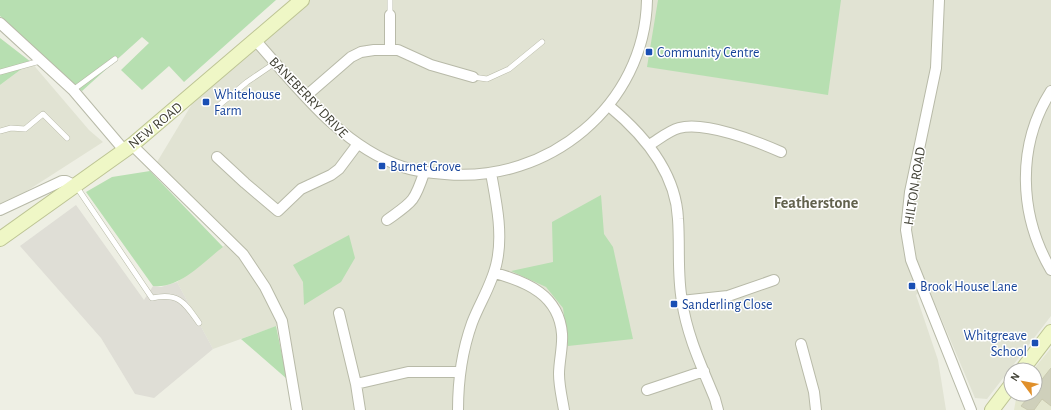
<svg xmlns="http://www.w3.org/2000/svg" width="1051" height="410" font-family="'Alegreya Sans',sans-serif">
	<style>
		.residential { fill: #e1e3d3 }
		.industrial { fill: #dfded6 }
		.education { fill: #e4e7cf }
		.green { fill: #b7dfb1 }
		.building { fill: #cfd0bb; stroke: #c9c9af }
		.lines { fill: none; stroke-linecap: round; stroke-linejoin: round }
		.lane-casing { stroke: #b8baa8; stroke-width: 6 }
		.street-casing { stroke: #b8baa8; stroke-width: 12 }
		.secondary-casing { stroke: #bdc494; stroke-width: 16 }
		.lane { stroke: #fff; stroke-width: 5 }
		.street { stroke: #fff; stroke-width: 10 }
		.secondary { stroke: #eff7c6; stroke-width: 14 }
		.transit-dot { fill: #1a4fb4; stroke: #fff; stroke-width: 1.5 }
		.labels { text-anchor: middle; stroke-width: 3; stroke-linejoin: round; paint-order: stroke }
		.transit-label { font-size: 14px; fill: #164399; stroke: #fff; text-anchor: start }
		.street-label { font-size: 14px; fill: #414135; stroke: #fff }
		.quarter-label { font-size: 16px; font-weight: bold; fill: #62624d; stroke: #fff }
	</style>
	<rect width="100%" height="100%" fill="#eeefe4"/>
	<!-- residential -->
	<path class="residential" d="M 308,0 L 1051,0 L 1051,316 L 987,399 L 975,398 L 927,285 L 916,295 L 938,360 L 946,410 L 302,410 L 288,322 L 213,349 L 177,282 L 234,238 L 157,162 L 192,104 Z
		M 31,62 L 89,130 L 103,142 L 19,196 L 0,207 L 0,85 Z"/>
	<!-- industrial -->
	<path class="industrial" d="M 76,205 L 144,300 L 153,286 L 161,287 L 177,282 L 213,349 L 154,398 L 135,394 L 101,338 L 20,246 Z"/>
	<!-- education -->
	<path class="education" d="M 1051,348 L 1051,410 L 1014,410 L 1017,394 L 1035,394 L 1035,370 L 1033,370 Z"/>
	<!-- green -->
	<path class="green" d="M 0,0 L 276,0 L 184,82 L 169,66 L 142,90 L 121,70 L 149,43 L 142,37 L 82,91 L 0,16 Z
		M 658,0 L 841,0 L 828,95 L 647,67 Z
		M 0,38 L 31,62 L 0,85 Z
		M 150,171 L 223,247 C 203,262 180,289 153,286 L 86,192 L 112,177 Z
		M 601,195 L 604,234 L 613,247 L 633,339 L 568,346 L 563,308 L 546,287 L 511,271 L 553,262 L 552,222 Z
		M 349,235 L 355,258 L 341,282 L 304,305 L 303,282 L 293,265 Z
		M 276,326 L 287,379 L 241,339 Z"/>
	<!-- building -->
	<path class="building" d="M 1051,368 L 1051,406 L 1042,399 L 1034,410 L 1028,410 L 1021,406 L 1031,394 L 1035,394 L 1035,388 Z"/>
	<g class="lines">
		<defs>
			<path id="lane" d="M 390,15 L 390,0
				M 0,72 L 40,61
				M 473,77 L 487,79 L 509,69 L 542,42
				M 73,90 L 115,59
				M 217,107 L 247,82 L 275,63
				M 0,131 L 11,128 L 25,129 L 43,114 L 67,138
				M 76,186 L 152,298 C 179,292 185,303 199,323"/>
			<path id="street" d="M 939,0 L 936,68 L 910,192 L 906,230 L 911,260 L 971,410
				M 390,15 L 390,49
				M 0,23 L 73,90 L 124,150
				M 256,41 C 299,89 340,145 403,167 C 417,172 431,173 445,174 C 548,184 645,105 647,0
				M 1051,91 C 1016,146 1019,215 1051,270
				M 306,96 L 351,57 L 361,52 L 374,50 L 398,50 L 431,65 L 473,77
				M 609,106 C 643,134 676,173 678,219 C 680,247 677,274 682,301 C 687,336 702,367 715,399 L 718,410
				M 132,145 L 243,254 L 265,287 L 282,321 L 297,410
				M 649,145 C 658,140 668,131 679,128 C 705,121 756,141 781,152
				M 217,157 L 245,183 L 278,211 L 301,189 L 331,175 L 339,169 L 357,145
				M 0,210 L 62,181 L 66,181 L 76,186
				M 387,220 C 412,202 414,203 424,173
				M 495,273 C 527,282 559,295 562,334 C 563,347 559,361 559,374 C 559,386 562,398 564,410
				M 681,301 L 728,296 L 774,280
				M 339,313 L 356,384
				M 801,344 L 814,392 L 816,410
				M 647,390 L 704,371
				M 360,410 L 356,384 L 408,372 L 459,372
				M 458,410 C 458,380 462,351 472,323 C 480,302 493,283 497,261 C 503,232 496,201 491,173"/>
			<path id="secondary" d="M 0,239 L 132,145 L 302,0
				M 1022,370 L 1051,332
				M 992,410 L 1011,385"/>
		</defs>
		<!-- lane casing -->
		<use href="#lane" class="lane-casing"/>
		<!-- street casing -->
		<use href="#street" class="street-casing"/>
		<!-- secondary casing -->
		<use href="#secondary" class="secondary-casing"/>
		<!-- lane -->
		<use href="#lane" class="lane"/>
		<!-- street -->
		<use href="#street" class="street"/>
		<!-- secondary -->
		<use href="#secondary" class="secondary"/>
	</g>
	<!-- markers -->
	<g class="transit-dot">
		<rect x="645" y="48" width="8" height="8" rx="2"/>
		<rect x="202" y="98" width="8" height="8" rx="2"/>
		<rect x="378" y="162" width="8" height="8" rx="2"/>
		<rect x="908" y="282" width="8" height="8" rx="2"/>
		<rect x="670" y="300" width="8" height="8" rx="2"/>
		<rect x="1031" y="339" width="8" height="8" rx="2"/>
	</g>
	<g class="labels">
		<!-- transit labels -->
		<g class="transit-label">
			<text x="657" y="57">Community Centre</text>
			<text x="214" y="99">Whitehouse<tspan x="214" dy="16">Farm</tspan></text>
			<text x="390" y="171">Burnet Grove</text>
			<text x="920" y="291">Brook House Lane</text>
			<text x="682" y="309">Sanderling Close</text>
			<text x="1027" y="340" text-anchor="end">Whitgreave<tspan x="1027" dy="16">School</tspan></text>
		</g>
		<!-- street labels -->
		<g class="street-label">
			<text transform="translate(309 97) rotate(46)" y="5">BANEBERRY DRIVE</text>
			<text transform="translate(155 125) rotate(-39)" y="5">NEW ROAD</text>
			<text transform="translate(914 186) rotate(-81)" y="5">HILTON ROAD</text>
		</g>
		<!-- quarter labels -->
		<g class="quarter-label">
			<text x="816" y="208">Featherstone</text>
		</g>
	</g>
	<!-- north arrow -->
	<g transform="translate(1023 382) rotate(302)"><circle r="19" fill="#ffffff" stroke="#b3b3ae"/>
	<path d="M0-3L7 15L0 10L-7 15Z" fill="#e0902b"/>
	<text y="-6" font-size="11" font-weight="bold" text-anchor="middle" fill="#414135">N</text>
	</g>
</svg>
